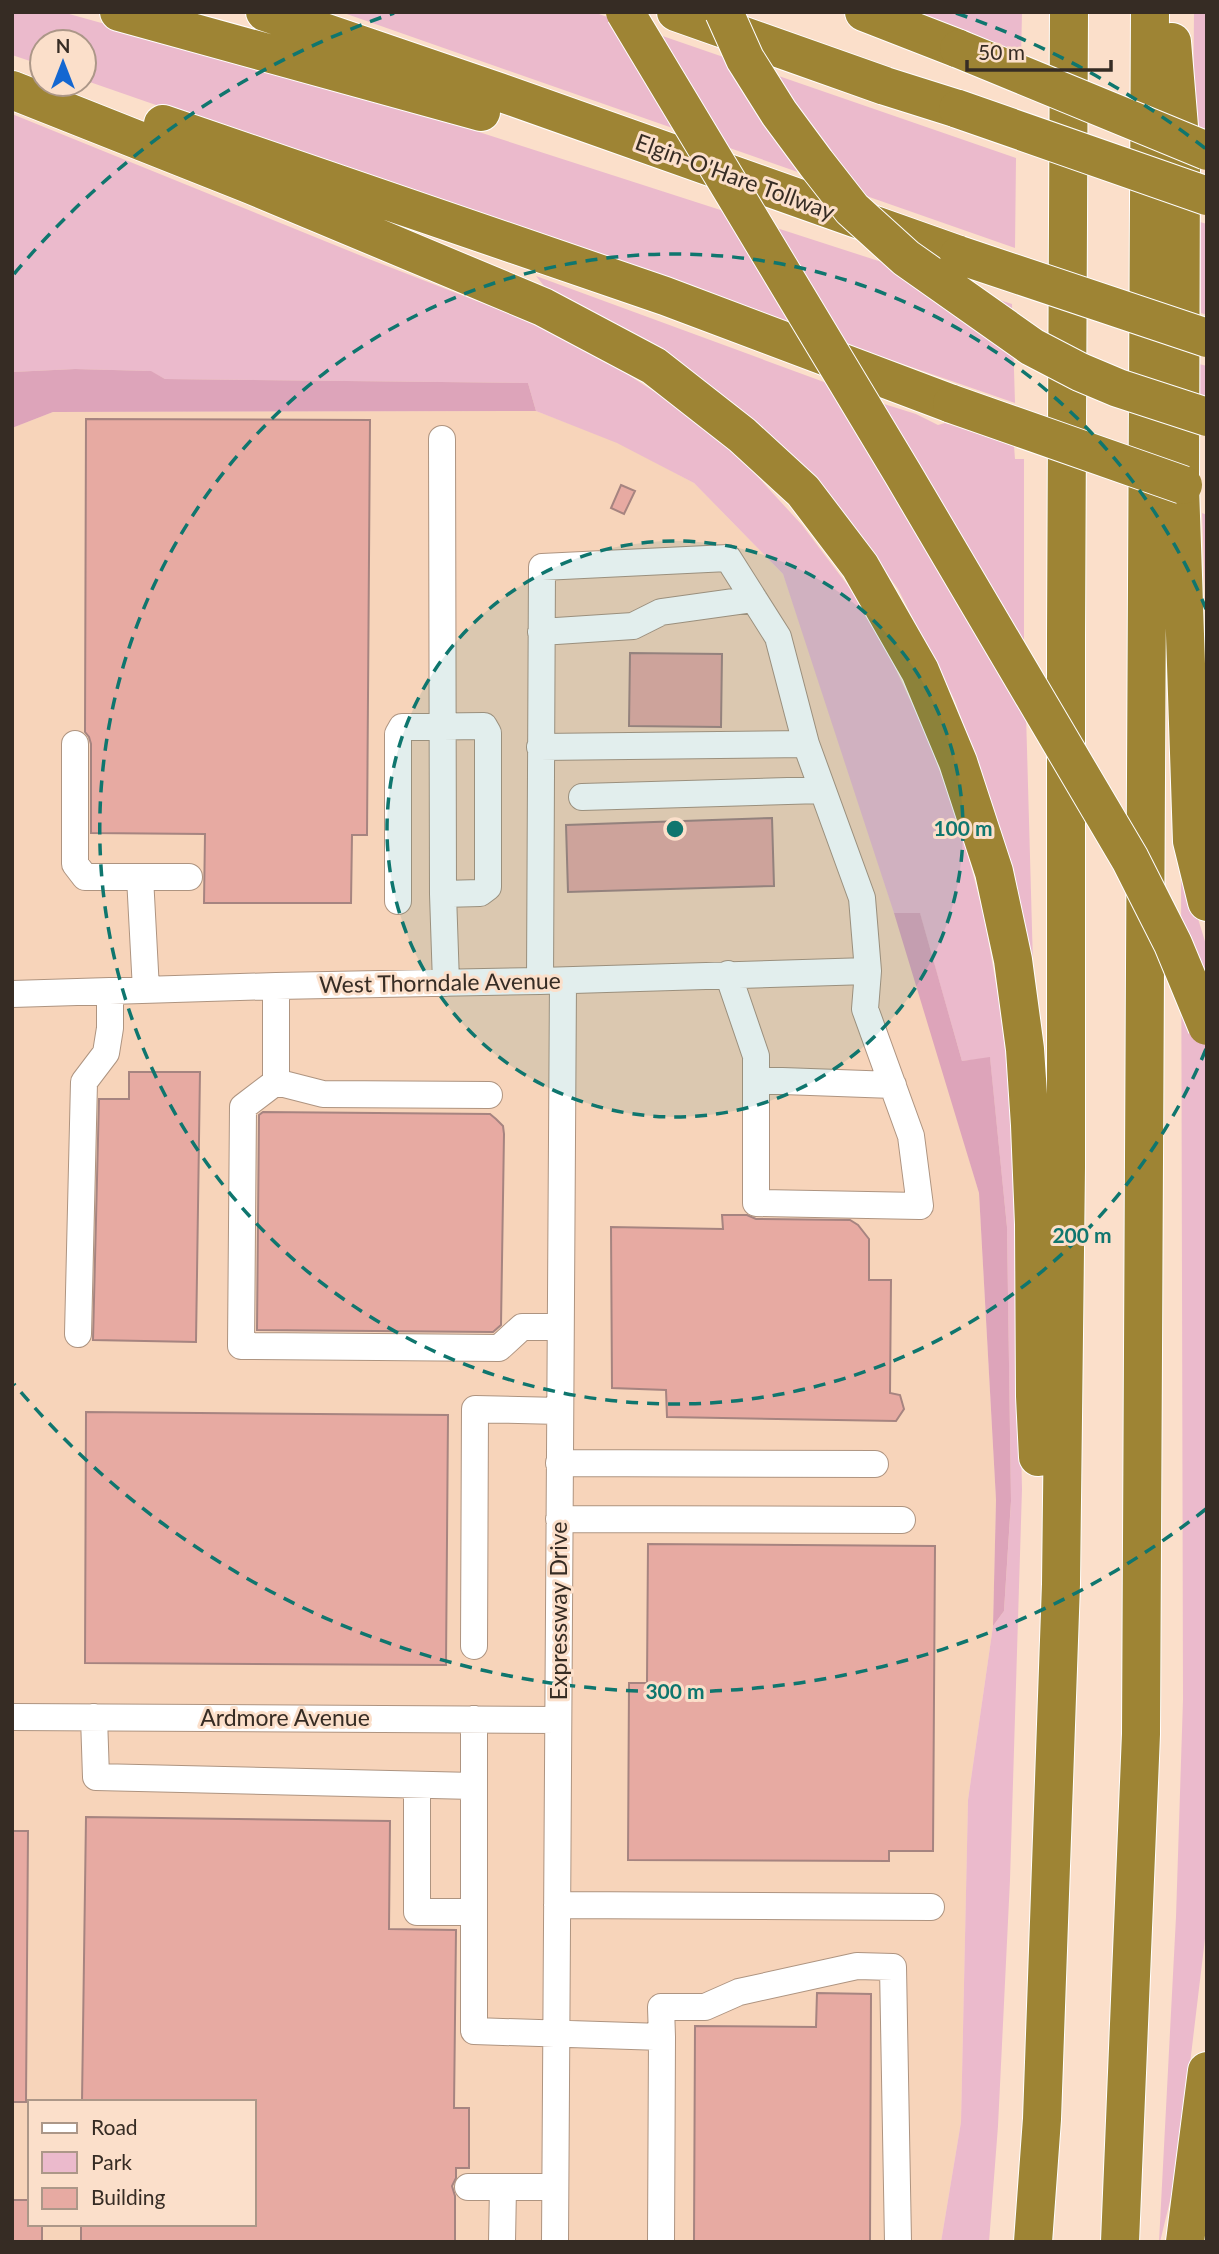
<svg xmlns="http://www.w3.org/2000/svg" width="1219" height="2254" font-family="Lato,sans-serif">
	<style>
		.built { fill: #f7d4ba; fill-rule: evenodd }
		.green { fill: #ebbacc }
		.forest { fill: #dda4ba }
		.building { fill: #e7aaa2; stroke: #a68480; stroke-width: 2 }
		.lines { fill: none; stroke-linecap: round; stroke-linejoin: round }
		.minor-casing { stroke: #ae9480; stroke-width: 28 }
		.highway-casing { stroke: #fff; stroke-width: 40 }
		.minor { stroke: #fff; stroke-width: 26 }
		.highway { stroke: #9e8434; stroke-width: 38 }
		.highway-bridge-casing { stroke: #fff; stroke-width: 40; stroke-linecap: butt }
		.highway-bridge { stroke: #9e8434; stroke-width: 38 }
		.ring { fill: none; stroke: #0f766e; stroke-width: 3.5; stroke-dasharray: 12 9 }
		.labels { text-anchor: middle; stroke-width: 6; stroke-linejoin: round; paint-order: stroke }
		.street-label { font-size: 23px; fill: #362c24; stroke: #fbdfca }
		.centre { fill: #0f766e; stroke: #fbdfca; stroke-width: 3.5 }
		.ring-label { font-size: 21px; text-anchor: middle; font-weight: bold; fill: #0f766e; stroke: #fbdfca; stroke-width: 6; stroke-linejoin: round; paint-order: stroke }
	</style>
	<rect width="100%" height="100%" fill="#fbdfca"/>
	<!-- built -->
	<path class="built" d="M 536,411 L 617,442 L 694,483 L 783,574 L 825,697 L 925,1009 L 979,1193 L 996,1500 L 993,1626 L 968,1800 L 961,2122 L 941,2242 L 12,2242 L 12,428 L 53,412 ZM 30,2102 L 254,2102 L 254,2224 L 30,2224 Z"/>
	<!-- green -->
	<path class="green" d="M 12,12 L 62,12 L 392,104 L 1012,304 L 1015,403 L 84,80 L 84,42 L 42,42 L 42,65 L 12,55 Z
		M 341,12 L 593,12 L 1016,158 L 1015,248 Z
		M 906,12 L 1022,12 L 1021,59 Z
		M 1194,12 L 1207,12 L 1207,135 L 1193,129 Z
		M 12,114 L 369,259 L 538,325 L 607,361 L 684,411 L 746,464 L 802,525 L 849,587 L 884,644 L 927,736 L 961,829 L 984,916 L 999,1001 L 1010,1090 L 1016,1225 L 1022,1489 L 1010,1880 L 998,2126 L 989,2242 L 941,2242 L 961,2122 L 968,1800 L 993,1626 L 1004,1611 L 1011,1502 L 1007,1227 L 990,1058 L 962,1061 L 920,914 L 894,913 L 783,574 L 694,483 L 617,443 L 536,411 L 528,383 L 165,379 L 150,371 L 75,369 L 12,372 Z
		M 1200,222 L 1207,224 L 1207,315 L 1201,313 Z
		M 536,276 L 884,404 L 916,414 L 938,425 L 945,423 L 1014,446 L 1015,459 L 1024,459 L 1024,642 L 1034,1000 L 981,773 L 955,701 L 898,589 L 863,540 L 780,445 L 736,405 L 631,332 L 549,292 Z
		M 1199,364 L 1207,366 L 1207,397 L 1198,395 Z
		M 1202,513 L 1207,515 L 1207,640 Z
		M 1181,863 L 1207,948 L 1207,1922 L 1177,2172 L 1160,2242 L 1159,2242 L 1176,1917 L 1183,1700 Z"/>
	<!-- forest -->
	<path class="forest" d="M 75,369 L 151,371 L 165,379 L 528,383 L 536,411 L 53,412 L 12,428 L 12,372 Z
		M 894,913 L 920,913 L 962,1061 L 990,1057 L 1007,1227 L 1011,1501 L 1004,1611 L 993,1626 L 996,1500 L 979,1193 Z"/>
	<!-- building -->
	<path class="building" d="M 86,419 L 370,420 L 367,835 L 352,835 L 351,903 L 204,903 L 205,834 L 91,833 L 91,744 L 89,737 L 85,732 Z
		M 621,485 L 635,491 L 624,514 L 611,508 Z
		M 630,653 L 722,654 L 721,727 L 629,726 Z
		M 772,818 L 774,886 L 568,892 L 566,825 Z
		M 129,1072 L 200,1072 L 196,1342 L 93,1340 L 99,1099 L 129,1099 Z
		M 263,1112 L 490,1114 L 496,1119 L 503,1126 L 504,1134 L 501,1325 L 493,1332 L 257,1330 L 259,1115 Z
		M 722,1215 L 747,1215 L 756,1219 L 850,1220 L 858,1225 L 869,1239 L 869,1280 L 891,1280 L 890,1393 L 900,1395 L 904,1409 L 896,1421 L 667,1417 L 666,1390 L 612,1388 L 611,1227 L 723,1229 Z
		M 86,1412 L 448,1415 L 446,1665 L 85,1663 Z
		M 648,1544 L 935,1546 L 933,1851 L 889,1851 L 889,1861 L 628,1860 L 629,1683 L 647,1683 Z
		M 86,1817 L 390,1821 L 389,1929 L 456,1930 L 454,2108 L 469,2108 L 469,2168 L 456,2168 L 456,2178 L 452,2186 L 455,2196 L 455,2242 L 81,2242 L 81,2224 L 254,2224 L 254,2102 L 82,2102 Z
		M 12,1831 L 28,1831 L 26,2102 L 12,2102 Z
		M 817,1993 L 871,1994 L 870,2242 L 694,2242 L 695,2026 L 816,2027 Z
		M 12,2200 L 30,2200 L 30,2224 L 42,2224 L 42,2242 L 12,2242 Z"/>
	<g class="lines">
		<defs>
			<path id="minor" d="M 442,439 L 443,894 L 446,983
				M 541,632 L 633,626 L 661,612 L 754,599
				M 75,744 L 75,864 L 85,877 L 189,877
				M 540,747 L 806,744
				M 582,797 L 822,790
				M 140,877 L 146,990
				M 398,901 L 398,734 L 402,727 L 484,726 L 488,733 L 488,887 L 480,893 L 443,894
				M 540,981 L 542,567 L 728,558 L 778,637 L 806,744 L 862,898 L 868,971 L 865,1009 L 911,1136 L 920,1206 L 756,1203 L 756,1056 L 728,974
				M 276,986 L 276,1082 L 243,1107 L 241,1346 L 499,1348 L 522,1327 L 560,1327
				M 12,994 L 276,986 L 540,981 L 868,971
				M 756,1080 L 893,1085
				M 276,1082 L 323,1094 L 489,1095
				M 78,1334 L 84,1082 L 106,1053 L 110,1028 L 110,991
				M 559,1463 L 875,1464
				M 559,1519 L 902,1520
				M 474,1646 L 475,1409 L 560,1411
				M 12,1717 L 558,1720
				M 94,1717 L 96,1777 L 474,1786
				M 417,1786 L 417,1912 L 474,1912 L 474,1719
				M 557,1905 L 931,1907
				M 474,1912 L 474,2031 L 662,2037 L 661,2242
				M 662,2037 L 661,2007 L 705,2007 L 739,1992 L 857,1966 L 893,1967 L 898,2242
				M 468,2187 L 555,2187
				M 502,2242 L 503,2187
				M 555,2242 L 563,981"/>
			<path id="highway" d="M 119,12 L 481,112
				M 265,12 L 499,92 L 959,255
				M 676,12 L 885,86 L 958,109
				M 864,12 L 959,49
				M 1172,42 L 1181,151 L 1180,487 L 1192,841 L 1207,902
				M 12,90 L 249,184 L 543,307 L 654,366 L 742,435 L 803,491 L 860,566 L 920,671 L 958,762 L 994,872 L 1013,960 L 1025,1049 L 1030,1125 L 1034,1224 L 1035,1396 L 1038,1457
				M 163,124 L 665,296 L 952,404
				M 1033,2242 L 1042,2119 L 1061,1584 L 1066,1167 L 1066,637 L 1069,12
				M 1120,2242 L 1141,1734 L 1150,12
				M 1185,2242 L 1207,2071"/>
		</defs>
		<!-- minor casing -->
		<use href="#minor" class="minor-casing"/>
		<!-- highway casing -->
		<use href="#highway" class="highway-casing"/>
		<!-- minor -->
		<use href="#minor" class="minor"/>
		<!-- highway -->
		<use href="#highway" class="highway"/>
		<defs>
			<path id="highway-bridge" d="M 625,12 L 903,474 L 1130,859 L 1173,944 L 1207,1026
				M 724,12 L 745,59 L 779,113 L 816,163 L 852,209 L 906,258 L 1032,347 L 1080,372 L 1118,388 L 1207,417
				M 959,49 L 1207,151
				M 958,109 L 1207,196
				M 959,255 L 1207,338
				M 952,404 L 1183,485"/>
		</defs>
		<!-- highway-bridge casing -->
		<use href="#highway-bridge" class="highway-bridge-casing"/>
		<!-- highway-bridge -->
		<use href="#highway-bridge" class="highway-bridge"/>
	</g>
	<!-- distance rings -->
	<circle cx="675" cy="829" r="288" fill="#0f766e" fill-opacity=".12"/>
	<g class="ring">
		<circle cx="675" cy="829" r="288"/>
		<path d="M1206 1049A575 575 0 1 1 1206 609"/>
		<path d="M1206 1509A863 863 0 0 1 14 1384M14 274A863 863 0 0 1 394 13M956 13A863 863 0 0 1 1206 149"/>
	</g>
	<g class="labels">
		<!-- street labels -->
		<g class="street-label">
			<text transform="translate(735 177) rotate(20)" y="8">Elgin-O'Hare Tollway</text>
			<text transform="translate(440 983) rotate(-1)" y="8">West Thorndale Avenue</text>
			<text transform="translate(559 1611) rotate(-90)" y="8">Expressway Drive</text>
			<text x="285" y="1726">Ardmore Avenue</text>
		</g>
	</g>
	<circle cx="675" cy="829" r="10" class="centre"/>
	<g class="ring-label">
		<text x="963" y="836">100 m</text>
		<text x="1082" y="1243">200 m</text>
		<text x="675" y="1699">300 m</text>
	</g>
	<!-- border -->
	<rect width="1219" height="2254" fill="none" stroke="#362c24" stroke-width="28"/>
	<!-- legend -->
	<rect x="28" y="2100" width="228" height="126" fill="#fbdfca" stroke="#ac9788" stroke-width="2"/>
	<rect x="42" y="2123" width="35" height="10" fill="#ffffff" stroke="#ac9788" stroke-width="2"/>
	<text x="91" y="2135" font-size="21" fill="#362c24">Road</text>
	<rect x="42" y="2152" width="35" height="21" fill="#ebbacc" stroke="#ac9788" stroke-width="2"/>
	<text x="91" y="2170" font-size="21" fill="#362c24">Park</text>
	<rect x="42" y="2188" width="35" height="21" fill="#e7aaa2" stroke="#ac9788" stroke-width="2"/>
	<text x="91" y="2205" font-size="21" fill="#362c24">Building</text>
	<!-- north arrow -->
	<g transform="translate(63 63)"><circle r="33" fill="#fbdfca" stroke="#ac9788" stroke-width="2"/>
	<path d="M0-5L12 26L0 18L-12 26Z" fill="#1467d1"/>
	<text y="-10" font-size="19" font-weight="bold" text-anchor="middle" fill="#362c24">N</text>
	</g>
	<!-- scale -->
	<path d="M967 60v10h144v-10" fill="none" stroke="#362c24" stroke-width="3.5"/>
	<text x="978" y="60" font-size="21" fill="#362c24" stroke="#fbdfca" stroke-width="5" paint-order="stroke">50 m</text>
</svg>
